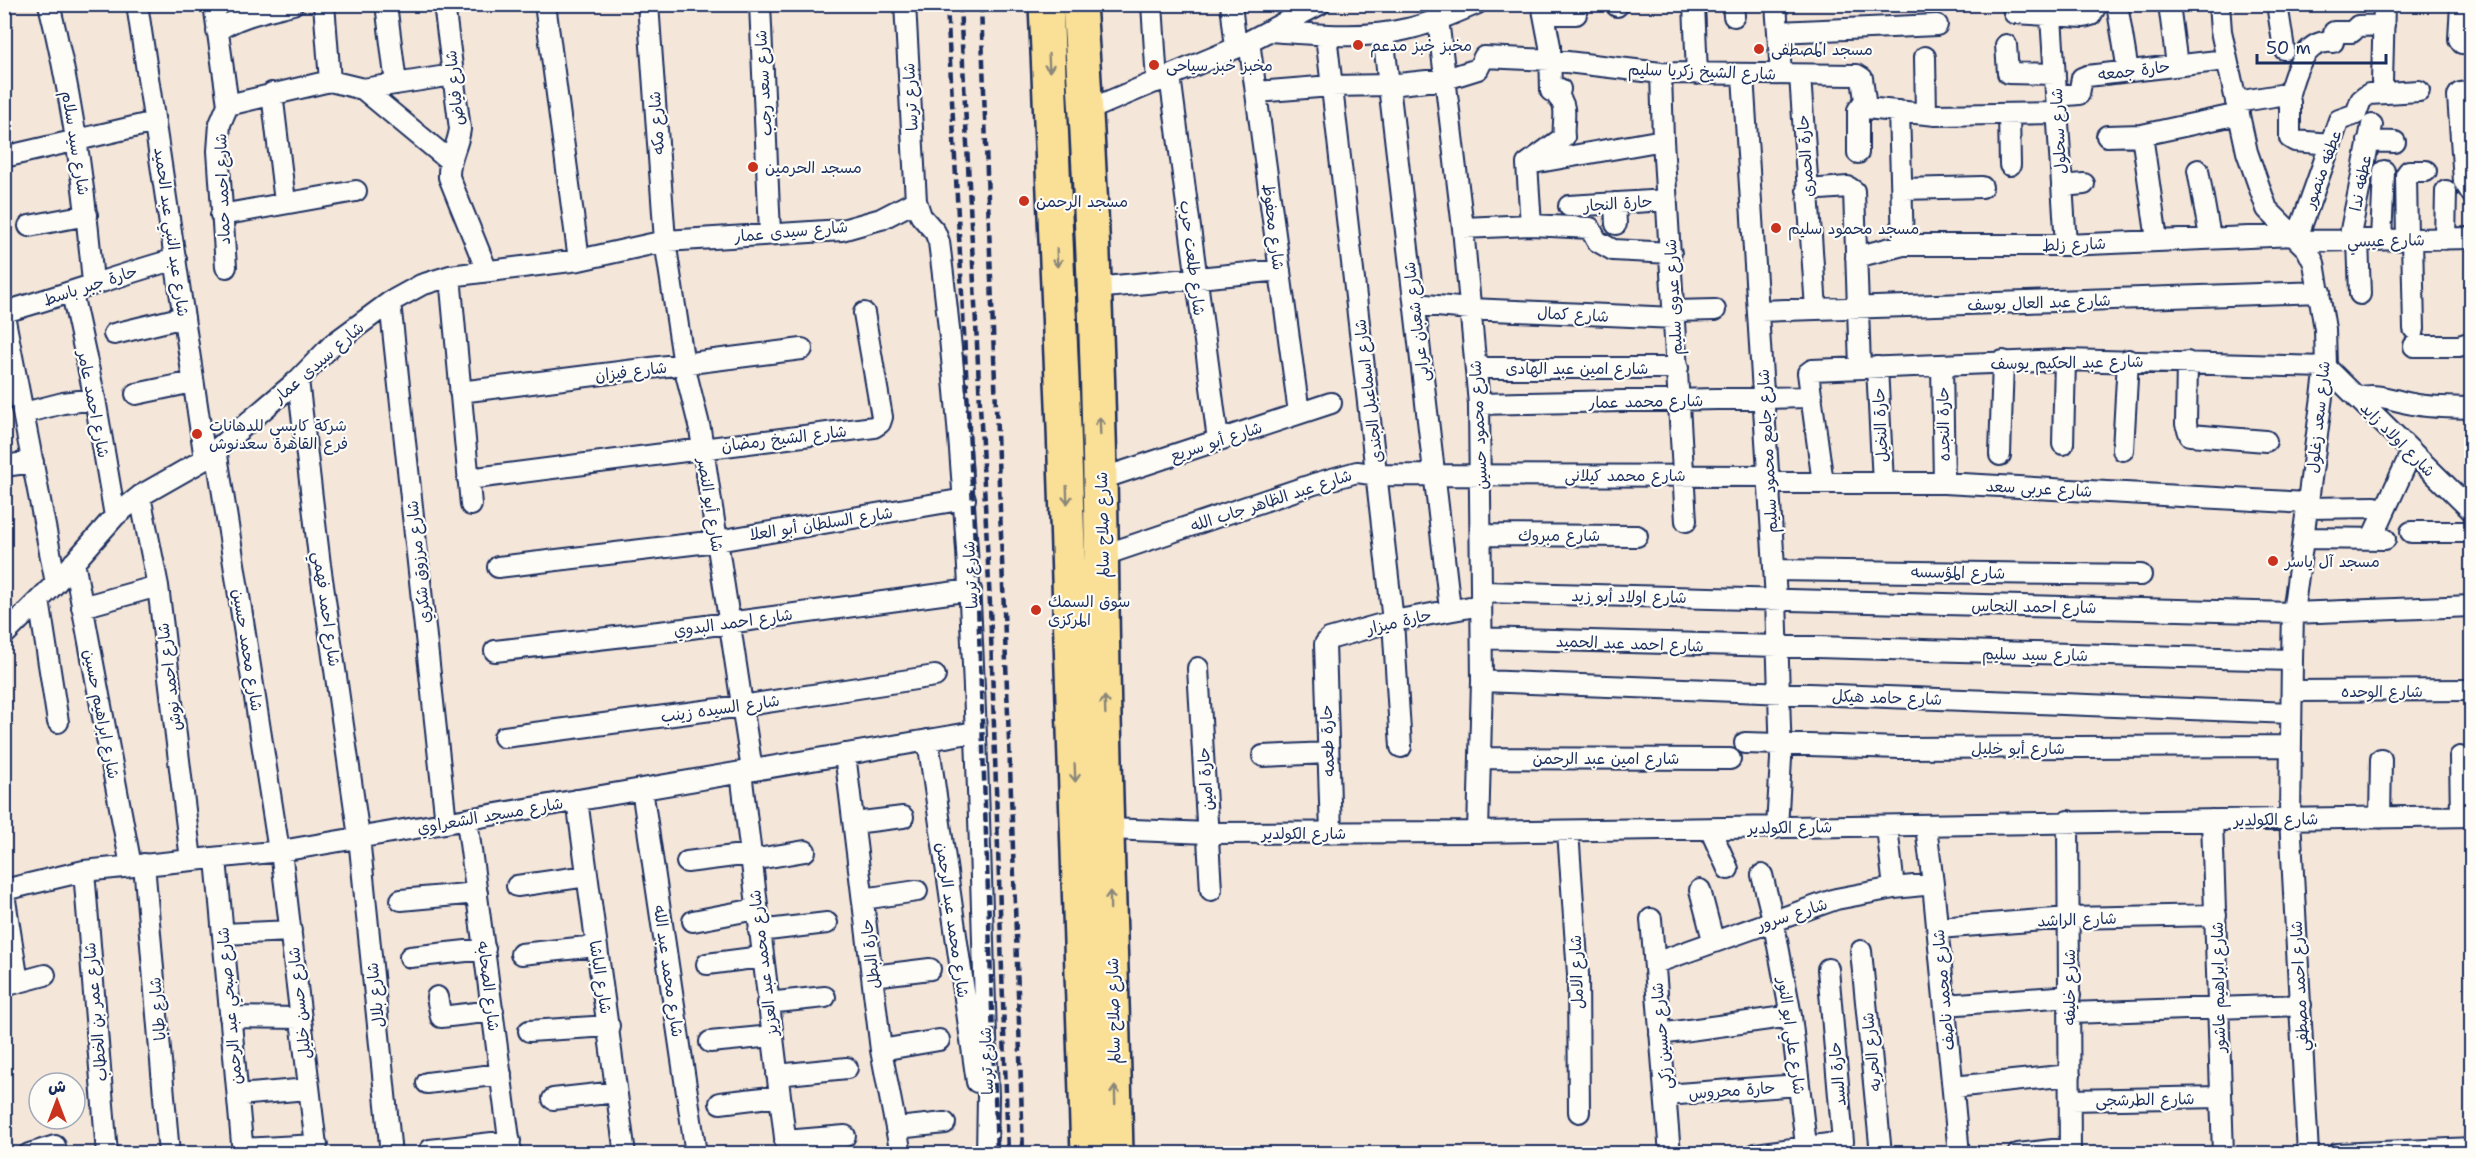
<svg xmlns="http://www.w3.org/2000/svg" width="2476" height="1158" font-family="'Shantell Sans','Playpen Sans Arabic',sans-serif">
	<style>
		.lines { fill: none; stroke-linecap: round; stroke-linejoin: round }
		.street-casing { stroke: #1b2f5e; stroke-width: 24 }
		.highway-casing { stroke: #1b2f5e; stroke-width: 38 }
		.street { stroke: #fdfcf7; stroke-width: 20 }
		.highway { stroke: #fadf96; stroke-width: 33 }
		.rail { stroke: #1b2f5e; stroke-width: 4.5; stroke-dasharray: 9 4.5; stroke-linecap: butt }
		.oneway { stroke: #8a877a }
		.poi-dot { fill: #c8321e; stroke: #fdfcf7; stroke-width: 2 }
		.labels { text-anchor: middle; stroke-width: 4.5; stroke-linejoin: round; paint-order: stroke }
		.poi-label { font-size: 16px; fill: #1b2f5e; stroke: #fdfcf7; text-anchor: start }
		.street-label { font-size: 16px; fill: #1b2f5e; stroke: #fdfcf7 }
	</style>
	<rect width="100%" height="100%" fill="#f5e6da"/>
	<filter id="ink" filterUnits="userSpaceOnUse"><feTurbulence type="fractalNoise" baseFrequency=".0167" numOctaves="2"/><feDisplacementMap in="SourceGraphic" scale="12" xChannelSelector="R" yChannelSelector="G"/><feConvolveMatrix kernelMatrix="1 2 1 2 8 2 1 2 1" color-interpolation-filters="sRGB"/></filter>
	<g filter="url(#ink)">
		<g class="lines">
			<defs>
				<path id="street" d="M 49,4 C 72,96 85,189 93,283
					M 137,4 L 205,459
					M 214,4 L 228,105 L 220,124 L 218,151 L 226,267
					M 324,4 L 330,81
					M 386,4 L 396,84
					M 444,4 L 460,129 C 458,146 448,160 449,177 L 487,271
					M 545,4 L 579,260
					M 648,4 L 665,241 L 684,365 L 700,429 L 752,770
					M 760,4 L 770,233
					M 905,4 L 916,201 L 921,216 L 935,232 L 939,242 C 975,525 978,811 988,1096 L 987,1154
					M 1152,4 L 1157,82
					M 1231,4 L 1236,48
					M 1617,4 L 1617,6
					M 1694,4 L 1697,74
					M 1733,4 L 1734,16
					M 1776,4 L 1781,74
					M 2013,4 L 2014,13 L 2084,17 L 2091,15 L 2097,4
					M 2117,4 L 2128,71
					M 2169,4 L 2177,65
					M 2219,4 L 2221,31 L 2247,152 L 2267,209 L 2307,249 L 2314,263 L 2325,329 L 2326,367 L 2293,613 L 2292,660 L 2290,818 L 2308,1154
					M 2277,4 L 2284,49
					M 2461,4 L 2459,39 L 2462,43 L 2472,44
					M 1544,14 L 1576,14
					M 2051,17 L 2066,245
					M 1438,19 L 1463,228 L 1479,404 L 1482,681 L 1478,832
					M 217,31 C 240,15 266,11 293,4
					M 1269,31 C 1314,34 1362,40 1407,29 C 1431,24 1454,13 1476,4
					M 1778,32 L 1937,25
					M 2334,32 L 2352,32 L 2358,26 L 2384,25
					M 1383,34 L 1450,609
					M 1326,35 L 1393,621 L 1401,747
					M 1249,41 L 1299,413
					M 2006,45 L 2008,73 L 2055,74
					M 1925,57 L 1926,114
					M 1661,73 L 1663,140 L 1686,521
					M 1743,75 L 1776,599 L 1781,759 L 1777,828
					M 1800,75 L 1816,309
					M 1170,76 L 1218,440
					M 2382,82 L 2384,4
					M 363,89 L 450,161
					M 2472,91 L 2460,93 L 2458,96 L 2464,181 L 2472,194
					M 1257,92 L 1331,86 L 1389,85 L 1446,79 L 1478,69 L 1484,57 L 1550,60 L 1661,73 L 1857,75 L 1862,78 L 1866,108 L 1936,115 L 2057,113
					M 272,93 L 285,202
					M 2056,96 L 2079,94 L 2082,78 L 2087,76 L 2226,60
					M 2288,97 C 2294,74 2304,38 2333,42
					M 2236,102 L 2280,95 L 2288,97 L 2290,102 L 2290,138 L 2295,141 L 2331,144
					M 228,105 L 330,81 L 363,89 L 453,75
					M 1086,111 L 1236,48 L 1320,4
					M 1899,111 L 1903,245
					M 2009,114 L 2010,165
					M 2142,135 L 2157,240
					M 2107,136 L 2142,135 L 2239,114
					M 2368,141 L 2395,142
					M 1858,153 L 1858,110 L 1864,102
					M 4,157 L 155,122
					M 1533,163 L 1663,140
					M 2198,170 L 2210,237
					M 2062,186 L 2084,184
					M 1902,189 L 1982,187
					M 1807,190 L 1848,187 L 1854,191 L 1860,367
					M 1615,203 L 1616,224
					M 1569,206 L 1667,200
					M 221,215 L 356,191
					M 1531,225 L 1527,164 L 1564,137 C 1562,122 1569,107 1558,97 L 1560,89 L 1551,91 L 1550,46 L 1542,4
					M 29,226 L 87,215
					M 1463,228 L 1531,225 L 1590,228 L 1597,241 L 1613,250 L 1671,253
					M 2297,238 L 2339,120 L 2356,114 L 2361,100 L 2369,94 L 2419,91
					M 2407,239 L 2406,175 L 2409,171 L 2426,171
					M 2412,239 L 2414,329
					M 2445,239 L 2446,191
					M 2349,240 L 2372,125
					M 2358,240 L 2360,294
					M 2381,240 L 2384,171
					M 2300,241 L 2472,238
					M 1856,257 L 1903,245 L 2066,245 L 2294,235
					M 450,276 L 471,505
					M 1095,288 L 1280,270
					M 72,293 L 95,399 L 115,516
					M 390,302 L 446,823
					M 1415,304 L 1470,309 L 1675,318
					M 1674,311 L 1715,310
					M 1759,311 L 2320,292
					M 4,312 C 63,296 118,275 176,259
					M 4,315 L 56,583
					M 114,334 L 184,317
					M 2414,346 L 2459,346 L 2472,342
					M 2187,362 L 2186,424 L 2190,435 L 2266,441
					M 1942,365 L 1944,483
					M 1877,367 L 1883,483
					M 1476,368 L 1678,368
					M 298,380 L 320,565 L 359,837 L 391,1154
					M 460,392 L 802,349
					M 136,394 L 193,382
					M 2357,398 C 2377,392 2394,401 2413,404 C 2432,408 2452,407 2472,408
					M 1479,404 L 1812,397
					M 24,413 L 63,403 L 95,399
					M 2063,444 L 2065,360
					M 216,449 L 279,851
					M 2123,450 L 2128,360
					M 2000,455 L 2003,361
					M 4,466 L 33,462
					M 468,479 L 874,427 L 880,423 L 882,417 L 864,313
					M 1101,479 L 1331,403
					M 1769,483 L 1944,483 L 2308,503
					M 1823,483 L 1808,373 L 1812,370 L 2065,360 L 2326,367 L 2472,511
					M 140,496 L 158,586 L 191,860
					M 2307,508 L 2375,507
					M 2411,532 L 2472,532
					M 1481,535 L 1637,536
					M 2304,538 L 2385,539
					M 2372,538 L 2411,453
					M 1101,556 L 1314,484 L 1357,472 L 1378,475 L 1769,476
					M 74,562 L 131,866
					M 498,567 L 717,541 L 965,499
					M 1774,570 L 2141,575
					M 1482,592 L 2293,613 L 2472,606
					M 39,600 L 58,722
					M 82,607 L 158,586
					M 4,635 L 56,583 L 115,516 L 140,496 L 205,459 L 298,380 L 333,344 L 390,302 L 421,285 L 450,276 L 579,260 L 665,241 L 842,230 L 881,219 L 916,201
					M 1482,638 L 2292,660
					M 495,651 L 676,630 L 971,590
					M 1198,668 L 1211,890
					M 1482,681 L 2291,713
					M 2292,691 L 2472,690
					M 504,737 L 742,706 L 935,676
					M 928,740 L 977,1082
					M 1745,743 L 1900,748 L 2291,746
					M 845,754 L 881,1050 L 901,1154
					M 1263,756 L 1327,753
					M 2460,757 L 2461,816
					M 1481,758 L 1730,759
					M 741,772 L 787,1154
					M 642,789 L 696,1154
					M 577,800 L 625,1154
					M 2380,818 L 2381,759
					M 467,820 L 511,1154
					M 2212,820 L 2223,1154
					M 2068,821 L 2070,1154
					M 854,823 L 903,817
					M 1926,826 L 1933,884 L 1959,1154
					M 1887,827 L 1894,888
					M 1109,829 L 1208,833 L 1478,832 L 2472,816
					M 1710,829 L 1728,869
					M 1568,831 L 1578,974 L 1579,1112
					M 1331,833 L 1325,644 L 1329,639 L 1393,621 L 1481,605
					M 281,851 L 317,1154
					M 216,859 L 243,1154
					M 751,860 L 805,851
					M 687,862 L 750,854
					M 144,864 L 169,1154
					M 84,871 L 107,1154
					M 1762,875 L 1773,919 L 1791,1016 L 1807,1154
					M 517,886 L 587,876
					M 4,890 L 84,871 L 281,851 L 975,732
					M 1700,890 L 1713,940
					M 4,894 L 18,982
					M 863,899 L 917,891
					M 401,900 L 477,893
					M 1651,919 L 1670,1154
					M 693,921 L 756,909
					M 1938,928 L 2069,918 L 2216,915
					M 759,931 L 827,923
					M 223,934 L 291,931
					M 1861,951 L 1881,1154
					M 521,954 L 596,946
					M 410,957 L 485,949
					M 1655,963 L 1836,899 L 1894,888 L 1933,884
					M 707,964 L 761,957
					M 873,976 L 930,969
					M 4,986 L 45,975
					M 437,997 L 441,1017 L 493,1011
					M 767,1003 L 825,997
					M 1945,1005 L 2070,996
					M 2070,1013 L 2301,1005
					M 230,1017 L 300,1018
					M 529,1031 L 609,1026
					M 1660,1034 L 1791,1016
					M 710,1042 L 772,1036
					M 881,1050 L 939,1040
					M 777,1075 L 847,1068
					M 427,1083 L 501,1074
					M 1953,1087 L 2070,1075
					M 238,1095 L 308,1089
					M 1665,1095 L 1799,1085
					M 553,1099 L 616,1092
					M 2070,1100 L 2220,1097
					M 720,1103 L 779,1096
					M 897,1128 L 945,1123
					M 785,1141 L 845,1136
					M 242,1149 L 317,1145
					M 430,1150 L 510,1141
					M 29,1154 L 55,1146
					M 1756,1154 L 1843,1142 L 1828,969
					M 2018,1154 L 2070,1148
					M 2337,1154 L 2472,1148"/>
				<path id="highway" d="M 1046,4 L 1064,427 L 1088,1154
					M 1079,4 C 1093,204 1100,404 1102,605 C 1104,788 1112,971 1116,1154"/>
			</defs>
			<!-- street casing -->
			<use href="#street" class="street-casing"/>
			<!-- highway casing -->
			<use href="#highway" class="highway-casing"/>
			<!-- street -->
			<use href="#street" class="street"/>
			<!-- highway -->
			<use href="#highway" class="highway"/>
			<!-- rail -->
			<path class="rail" d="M 947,4 L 978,602 L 997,1154
				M 960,4 L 990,604 L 1008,1154
				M 981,4 C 994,388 1012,770 1023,1154"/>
		</g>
		<!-- one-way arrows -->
		<defs><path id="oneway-shaft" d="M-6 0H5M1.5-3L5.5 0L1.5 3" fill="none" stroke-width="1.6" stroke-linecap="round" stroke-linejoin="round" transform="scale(1.5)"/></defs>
		<g class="oneway">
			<use href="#oneway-shaft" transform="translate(1049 63) rotate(87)"/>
			<use href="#oneway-shaft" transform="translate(1057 258) rotate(88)"/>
			<use href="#oneway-shaft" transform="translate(1100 426) rotate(-92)"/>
			<use href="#oneway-shaft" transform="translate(1067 495) rotate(88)"/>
			<use href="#oneway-shaft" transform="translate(1105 705) rotate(-92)"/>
			<use href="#oneway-shaft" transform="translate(1075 773) rotate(88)"/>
			<use href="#oneway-shaft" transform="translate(1110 900) rotate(-91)"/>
			<use href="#oneway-shaft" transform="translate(1115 1095) rotate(-91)"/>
		</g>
	</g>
	<!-- markers -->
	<g class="poi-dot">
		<circle cx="1358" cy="45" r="6"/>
		<circle cx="1759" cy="49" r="6"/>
		<circle cx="1154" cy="65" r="6"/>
		<circle cx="753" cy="167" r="6"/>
		<circle cx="1024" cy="201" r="6"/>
		<circle cx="1776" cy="228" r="6"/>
		<circle cx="197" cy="434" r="6"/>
		<circle cx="2273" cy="561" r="6"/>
		<circle cx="1036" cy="610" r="6"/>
	</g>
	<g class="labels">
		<!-- poi labels -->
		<g class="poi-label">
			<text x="1370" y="51">مخبز خبز مدعم</text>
			<text x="1771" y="55">مسجد المصطفى</text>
			<text x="1166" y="71">مخبز خبز سياحى</text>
			<text x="765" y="173">مسجد الحرمين</text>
			<text x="1036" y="207">مسجد الرحمن</text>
			<text x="1788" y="234">مسجد محمود سليم</text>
			<text x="209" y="431">شركة كابسي للدهانات<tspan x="209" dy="18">فرع القاهرة سعدنوش</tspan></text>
			<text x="2285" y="567">مسجد آل ياسر</text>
			<text x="1048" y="607">سوق السمك<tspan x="1048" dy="18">المركزى</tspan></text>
		</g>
		<!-- street labels -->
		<g class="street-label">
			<text transform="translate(2134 70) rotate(-7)" y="6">حارة جمعه</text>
			<text transform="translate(1702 71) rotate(2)" y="6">شارع الشيخ زكريا سليم</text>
			<text transform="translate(763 83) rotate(-93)" y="6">شارع سعد رجب</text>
			<text transform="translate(454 88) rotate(-96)" y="6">شارع فياض</text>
			<text transform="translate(910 97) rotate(-93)" y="6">شارع ترسا</text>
			<text transform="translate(656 123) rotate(-94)" y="6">شارع مكه</text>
			<text transform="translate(2058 131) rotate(-93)" y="6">شارع سحلول</text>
			<text transform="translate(76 143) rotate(81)" y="6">شارع سيد سلام</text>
			<text transform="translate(1805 156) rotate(-94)" y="6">حارة الحمرى</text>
			<text transform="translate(2322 169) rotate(-70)" y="6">عطفه منصور</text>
			<text transform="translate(2360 183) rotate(-79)" y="6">عطفه ندا</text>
			<text transform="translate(222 189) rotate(-92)" y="6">شارع احمد حماد</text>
			<text transform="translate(1618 203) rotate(-4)" y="6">حارة النجار</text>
			<text transform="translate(1274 227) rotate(83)" y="6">شارع محفوظ</text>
			<text transform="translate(791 231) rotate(-5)" y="6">شارع سيدى عمار</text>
			<text transform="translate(172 232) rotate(82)" y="6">شارع عبد النبي عبد الحميد</text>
			<text transform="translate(2386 240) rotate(-1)" y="6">شارع عيسي</text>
			<text transform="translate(2074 244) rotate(-2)" y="6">شارع زلط</text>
			<text transform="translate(1193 258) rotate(83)" y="6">شارع طلعت حرب</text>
			<text transform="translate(90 285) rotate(-18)" y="6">حارة جبر باسط</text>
			<text transform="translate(1673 297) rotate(-93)" y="6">شارع عدوى سليم</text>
			<text transform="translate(2039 302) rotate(-2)" y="6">شارع عبد العال يوسف</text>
			<text transform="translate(1573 314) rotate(3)" y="6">شارع كمال</text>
			<text transform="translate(1416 322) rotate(-97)" y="6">شارع شعبان عرابى</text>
			<text transform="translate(318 362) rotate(-41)" y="6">شارع سيدى عمار</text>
			<text transform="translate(2067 362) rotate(-1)" y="6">شارع عبد الحكيم يوسف</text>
			<text x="1577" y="374">شارع امين عبد الهادى</text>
			<text transform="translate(631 371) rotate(-7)" y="6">شارع فيزان</text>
			<text transform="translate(1368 391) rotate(-97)" y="6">شارع اسماعيل الجندى</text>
			<text transform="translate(1646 401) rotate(-1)" y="6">شارع محمد عمار</text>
			<text transform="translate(94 404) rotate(79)" y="6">شارع احمد عامر</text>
			<text transform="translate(2318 417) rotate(-84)" y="6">شارع سعد زغلول</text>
			<text transform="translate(1943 424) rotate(-91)" y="6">حارة النجده</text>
			<text transform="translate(1478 425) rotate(-93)" y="6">شارع محمود حسين</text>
			<text transform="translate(1880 425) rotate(-93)" y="6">حارة النخيل</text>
			<text transform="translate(784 438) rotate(-7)" y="6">شارع الشيخ رمضان</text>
			<text transform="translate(2398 439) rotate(45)" y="6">شارع اولاد زايد</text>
			<text transform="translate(1216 441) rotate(-18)" y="6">شارع أبو سريع</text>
			<text transform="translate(1767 451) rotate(-93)" y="6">شارع جامع محمود سليم</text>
			<text x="1625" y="481">شارع محمد كيلانى</text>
			<text transform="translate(2039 488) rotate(3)" y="6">شارع عربى سعد</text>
			<text transform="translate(1271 500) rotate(-18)" y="6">شارع عبد الظاهر جاب الله</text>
			<text transform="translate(711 505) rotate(81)" y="6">شارع أبو النصر</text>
			<text transform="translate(821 523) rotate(-9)" y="6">شارع السلطان أبو العلا</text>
			<text transform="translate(1102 525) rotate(-91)" y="6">شارع صلاح سالم</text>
			<text x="1559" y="541">شارع مبروك</text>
			<text transform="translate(418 562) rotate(-96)" y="6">شارع مرزوق شكري</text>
			<text transform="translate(1958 572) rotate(1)" y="6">شارع المؤسسه</text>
			<text transform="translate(970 575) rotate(-93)" y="6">شارع ترسا</text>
			<text transform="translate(1629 596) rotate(1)" y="6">شارع اولاد أبو زيد</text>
			<text transform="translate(2034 606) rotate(1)" y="6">شارع احمد النحاس</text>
			<text transform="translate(327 609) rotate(82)" y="6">شارع احمد فهمي</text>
			<text transform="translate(1399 621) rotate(-13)" y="6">حارة ميزار</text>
			<text transform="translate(733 622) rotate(-8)" y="6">شارع احمد البدوي</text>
			<text transform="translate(1630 643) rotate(2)" y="6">شارع احمد عبد الحميد</text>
			<text transform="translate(248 650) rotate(81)" y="6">شارع محمد حسين</text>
			<text transform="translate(2035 654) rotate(1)" y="6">شارع سيد سليم</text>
			<text transform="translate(169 677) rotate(-97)" y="6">شارع احمد نوش</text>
			<text x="2382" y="697">شارع الوحده</text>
			<text transform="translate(1887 697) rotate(2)" y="6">شارع حامد هيكل</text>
			<text transform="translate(720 708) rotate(-8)" y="6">شارع السيده زينب</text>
			<text transform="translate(102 714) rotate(79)" y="6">شارع ابراهيم حسين</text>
			<text transform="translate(1327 741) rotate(-92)" y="6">حارة طعمه</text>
			<text x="2018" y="754">شارع أبو خليل</text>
			<text x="1606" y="764">شارع امين عبد الرحمن</text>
			<text transform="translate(1205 779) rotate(-94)" y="6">حارة امين</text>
			<text transform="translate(490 815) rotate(-10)" y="6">شارع مسجد الشعراوي</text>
			<text transform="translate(2276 819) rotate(-1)" y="6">شارع الكولدير</text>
			<text transform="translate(1790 827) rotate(-1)" y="6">شارع الكولدير</text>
			<text x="1304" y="839">شارع الكولدير</text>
			<text transform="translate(1792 914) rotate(-18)" y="6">شارع سرور</text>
			<text transform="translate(2077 919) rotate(-2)" y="6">شارع الراشد</text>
			<text transform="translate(953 920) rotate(82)" y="6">شارع محمد عبد الرحمن</text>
			<text transform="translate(870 954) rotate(-97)" y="6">حارة البطل</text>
			<text transform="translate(763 963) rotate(-97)" y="6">شارع محمد عبد العزيز</text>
			<text transform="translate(669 971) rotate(82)" y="6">شارع محمد عبد الله</text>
			<text transform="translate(1576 972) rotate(-92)" y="6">شارع الامل</text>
			<text transform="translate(601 977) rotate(81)" y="6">شارع الباشا</text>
			<text transform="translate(489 986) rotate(83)" y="6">شارع الصحابه</text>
			<text transform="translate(2299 986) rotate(-93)" y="6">شارع احمد مصطفي</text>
			<text transform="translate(2069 987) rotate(-90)" y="6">شارع خليفه</text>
			<text transform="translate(2218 987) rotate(-91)" y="6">شارع ابراهيم عاشور</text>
			<text transform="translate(1943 990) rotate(-95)" y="6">شارع محمد ناصف</text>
			<text transform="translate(375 995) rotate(-96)" y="6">شارع بلال</text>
			<text transform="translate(299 1003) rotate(-96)" y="6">شارع حسن خليل</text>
			<text transform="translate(229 1006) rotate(-95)" y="6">شارع صبحي عبد الرحمن</text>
			<text transform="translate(157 1009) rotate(-95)" y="6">شارع طابا</text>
			<text transform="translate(1113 1011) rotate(-91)" y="6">شارع صلاح سالم</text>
			<text transform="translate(95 1012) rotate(-95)" y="6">شارع عمر بن الخطاب</text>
			<text transform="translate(1661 1036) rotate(-95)" y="6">شارع حسين زكى</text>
			<text transform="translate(1792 1036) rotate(82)" y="6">شارع علي ابو النور</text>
			<text transform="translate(1871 1052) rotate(-96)" y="6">شارع الحريه</text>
			<text transform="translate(986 1061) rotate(-92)" y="6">شارع ترسا</text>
			<text transform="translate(1837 1074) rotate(-95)" y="6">حارة السد</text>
			<text transform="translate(1732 1090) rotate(-4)" y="6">حارة محروس</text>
			<text transform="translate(2145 1099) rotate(-1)" y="6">شارع الطرشجى</text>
		</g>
	</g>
	<!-- margin -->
	<rect width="2476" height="1158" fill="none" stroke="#fdfcf7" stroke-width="24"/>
	<rect x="12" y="12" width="2452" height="1134" fill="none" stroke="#1b2f5e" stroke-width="2" filter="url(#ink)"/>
	<!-- north arrow -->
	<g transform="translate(57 1101)"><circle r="28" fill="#fdfcf7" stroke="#a3aaba" stroke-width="1.5"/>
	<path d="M0-4.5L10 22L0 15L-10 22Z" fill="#c8321e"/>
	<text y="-9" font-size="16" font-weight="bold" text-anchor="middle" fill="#1b2f5e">ش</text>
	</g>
	<!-- scale -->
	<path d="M2257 54v9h129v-9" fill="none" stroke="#1b2f5e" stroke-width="3"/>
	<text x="2266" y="54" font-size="18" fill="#1b2f5e" stroke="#fdfcf7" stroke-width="4.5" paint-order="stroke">50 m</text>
</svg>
